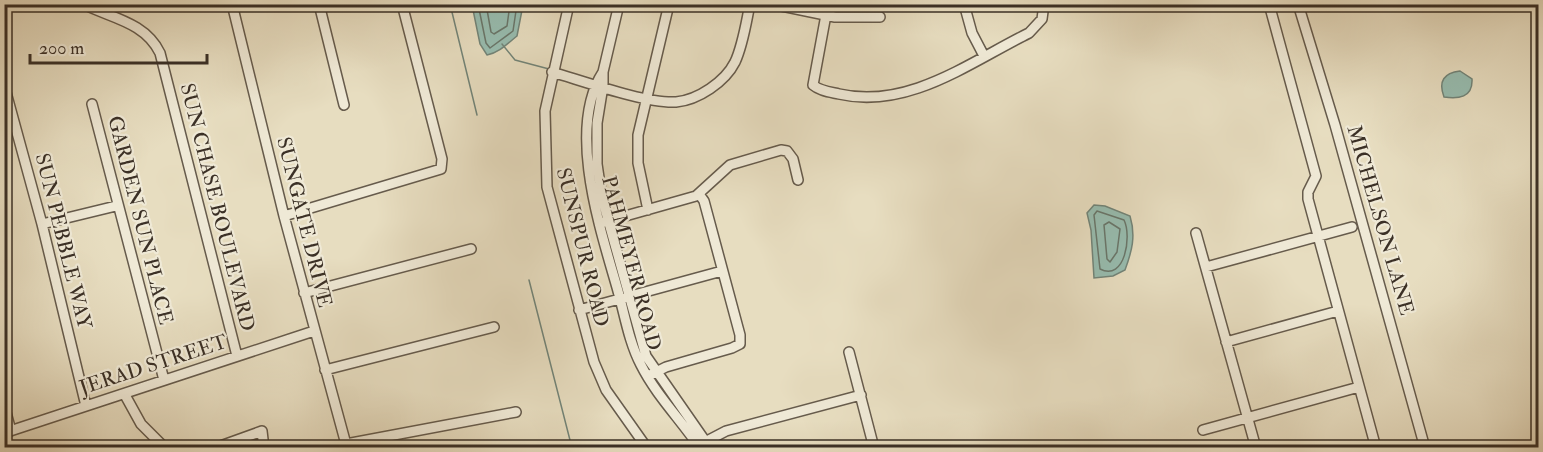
<svg xmlns="http://www.w3.org/2000/svg" width="1543" height="452" font-family="'IM FELL Double Pica',serif">
	<style>
		.water { fill: #97bcaf; stroke: #728478; stroke-width: 1.5 }
		.lines { fill: none; stroke-linecap: round; stroke-linejoin: round }
		.shore { stroke: #69766a; stroke-width: 1.5 }
		.stream { stroke: #728478; stroke-width: 1.5 }
		.minor-casing { stroke: #665b4c; stroke-width: 12 }
		.minor { stroke: #efe9d6; stroke-width: 9 }
		.labels { text-anchor: middle; stroke-width: 4.5; stroke-linejoin: round; paint-order: stroke }
		.street-label { font-size: 20px; fill: #3b3026; stroke: #efe9d6 }
	</style>
	<rect width="100%" height="100%" fill="#e7ddc0"/>
	<filter id="stains"><feTurbulence type="fractalNoise" baseFrequency=".00333" numOctaves="4"/><feColorMatrix values="0 0 0 0 .2 0 0 0 0 .09 0 0 0 0 .02 0 0 0 .5 -.17"/></filter>
	<radialGradient id="worn" r=".72"><stop offset=".6" stop-color="#630" stop-opacity="0"/><stop offset="1" stop-color="#630" stop-opacity=".3"/></radialGradient>
	<!-- water -->
	<path class="water" d="M 472,5 L 523,5 L 517,36 C 508,43 499,53 487,55 L 480,44 Z
		M 1460,71 L 1472,79 C 1473,98 1458,99 1444,97 C 1438,81 1444,73 1460,71 Z
		M 1094,205 L 1105,206 L 1130,216 C 1136,236 1132,251 1125,270 L 1113,276 L 1094,278 L 1091,230 L 1087,213 Z"/>
	<g class="lines">
		<!-- shore -->
		<path class="shore" d="M 478,4 L 486,43 L 490,48 L 513,31 L 517,4
			M 486,4 L 491,32 L 494,34 L 507,26 L 510,4
			M 1097,211 L 1124,220 C 1132,236 1125,282 1100,269 L 1094,215 Z
			M 1109,222 L 1120,229 L 1117,252 L 1110,262 L 1107,259 L 1104,225 Z"/>
		<!-- stream -->
		<path class="stream" d="M 450,4 L 477,115
			M 502,44 L 515,60 L 549,69
			M 529,280 L 572,448"/>
		<defs>
			<path id="minor" d="M 83,4 C 111,18 145,22 160,53 L 237,356
				M 232,4 L 284,216 L 347,448
				M 319,4 L 344,105
				M 569,4 L 545,111 L 547,187 L 594,362 L 606,390 L 647,448
				M 619,4 L 603,72 L 603,86 L 597,123 L 597,164 L 602,198 L 646,356 L 710,448
				M 772,4 L 835,17 L 880,17
				M 828,4 L 813,85 C 820,91 830,92 839,94 C 908,110 970,62 1029,33 L 1042,19 L 1044,4
				M 964,4 L 972,33 L 984,56
				M 1269,4 L 1316,176 L 1308,192 L 1308,199 L 1376,448
				M 1298,4 L 1335,125 L 1425,448
				M 552,72 C 583,81 647,104 676,102 C 698,100 725,82 735,62 C 743,45 746,23 750,4
				M 603,72 C 566,129 601,231 618,291 C 625,316 629,342 641,365 C 656,395 681,420 700,448
				M 4,85 L 42,224 L 86,406
				M 92,104 L 164,380
				M 648,210 L 638,163 L 638,135 L 669,4
				M 284,216 L 441,169 L 442,159 L 402,4
				M 604,222 L 696,196 L 730,165 L 781,150 L 787,151 L 793,159 L 798,180
				M 42,224 L 116,206
				M 1196,233 L 1256,448
				M 1206,267 L 1352,227
				M 304,293 L 471,249
				M 579,310 L 722,271
				M 1226,342 L 1338,311
				M 849,352 L 874,448
				M 325,370 L 494,327
				M 650,375 L 666,367 L 732,348 L 740,344 L 740,335 L 704,201 L 699,194
				M 125,395 L 141,424 L 165,448
				M 4,405 L 11,431
				M 1203,430 L 1359,387
				M 4,433 L 314,331
				M 703,443 L 726,431 L 861,395
				M 346,444 L 516,412
				M 215,448 L 262,431 L 264,448"/>
		</defs>
		<!-- minor casing -->
		<use href="#minor" class="minor-casing"/>
		<!-- minor -->
		<use href="#minor" class="minor"/>
	</g>
	<g class="labels">
		<!-- street labels -->
		<g class="street-label">
			<text transform="translate(218 207) rotate(76)" y="7">SUN CHASE BOULEVARD</text>
			<text transform="translate(141 220) rotate(76)" y="7">GARDEN SUN PLACE</text>
			<text transform="translate(1381 220) rotate(74)" y="7">MICHELSON LANE</text>
			<text transform="translate(305 222) rotate(76)" y="7">SUNGATE DRIVE</text>
			<text transform="translate(64 241) rotate(76)" y="7">SUN PEBBLE WAY</text>
			<text transform="translate(583 247) rotate(76)" y="7">SUNSPUR ROAD</text>
			<text transform="translate(632 263) rotate(75)" y="7">PAHMEYER ROAD</text>
			<text transform="translate(153 364) rotate(-18)" y="7">JERAD STREET</text>
		</g>
	</g>
	<!-- margin -->
	<rect width="1543" height="452" fill="none" stroke="#e7ddc0" stroke-width="24"/>
	<rect x="6" y="6" width="1531" height="440" fill="none" stroke="#3b3026" stroke-width="3"/>
	<rect x="12" y="12" width="1519" height="428" fill="none" stroke="#3b3026" stroke-width="1.5"/>
	<!-- scale -->
	<path d="M30 54v9h177v-9" fill="none" stroke="#3b3026" stroke-width="3"/>
	<text x="39" y="54" font-size="18" fill="#3b3026" stroke="#efe9d6" stroke-width="4.5" paint-order="stroke">200 m</text>
	<rect width="100%" height="100%" filter="url(#stains)"/>
	<rect width="100%" height="100%" fill="url(#worn)"/>
</svg>
